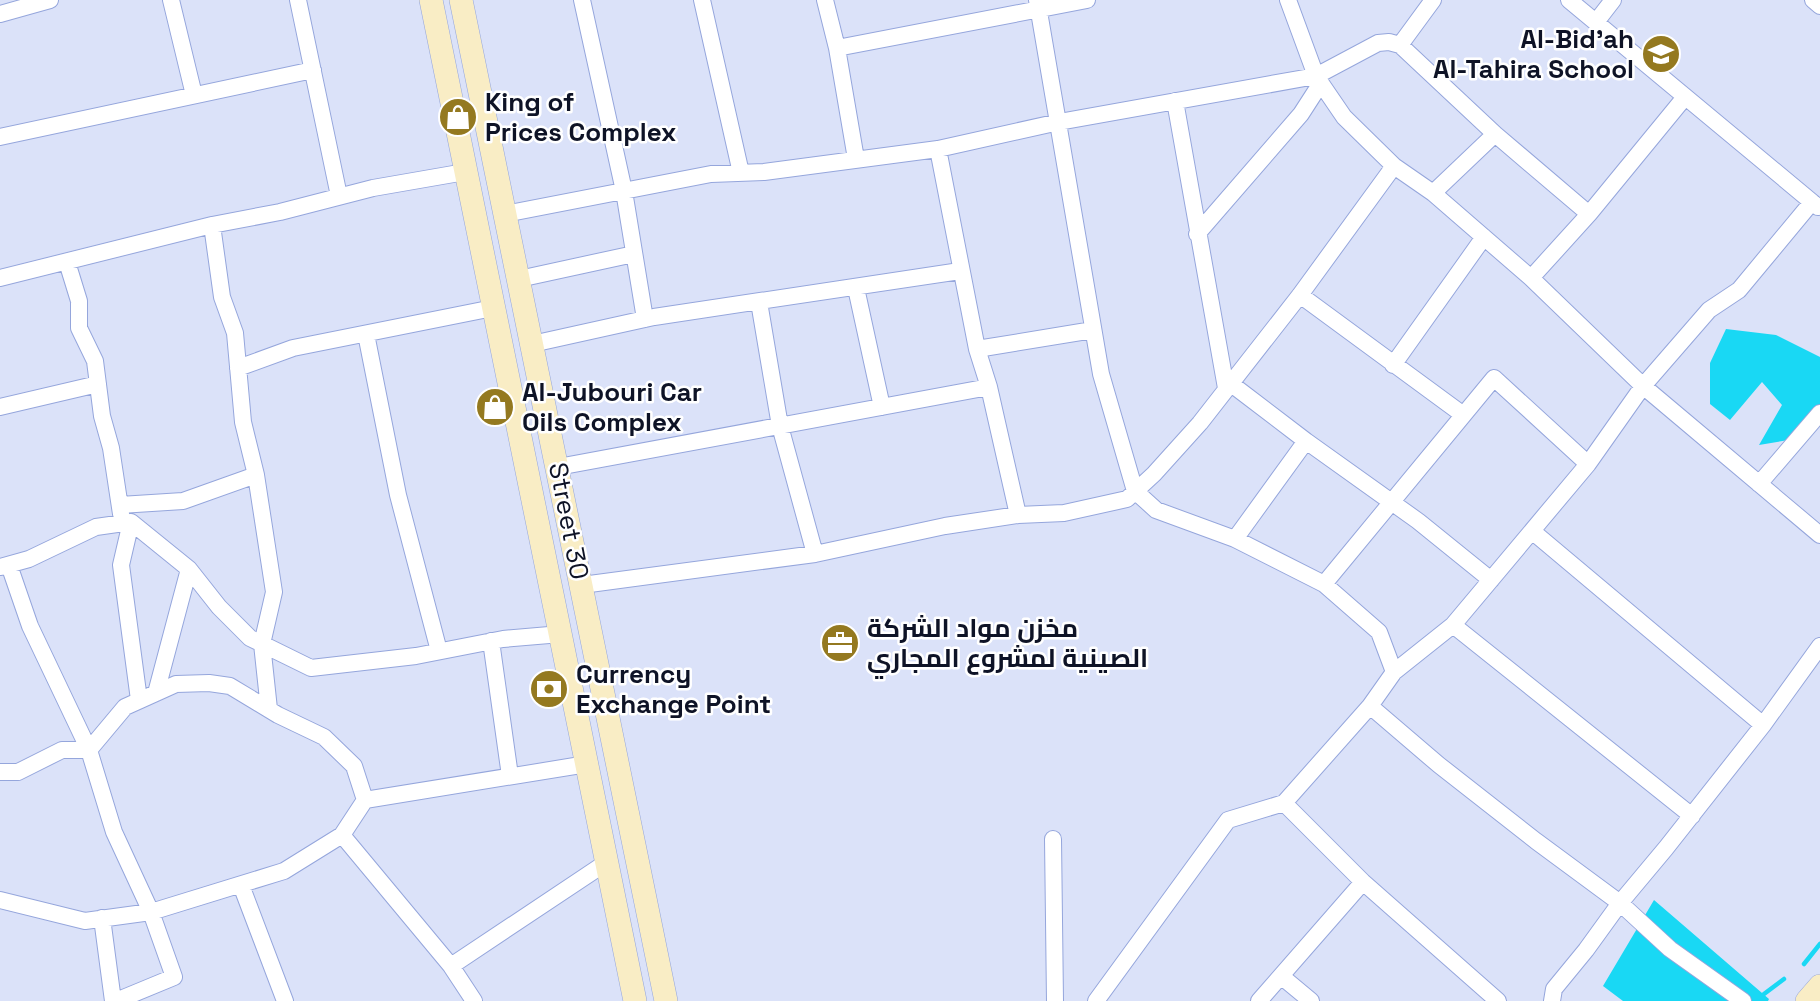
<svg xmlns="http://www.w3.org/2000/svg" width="1820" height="1001" font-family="'Space Grotesk',Cairo,sans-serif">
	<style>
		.water { fill: #19d8f4 }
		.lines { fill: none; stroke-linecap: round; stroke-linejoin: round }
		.stream { stroke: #19d8f4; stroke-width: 4.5 }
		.street-casing { stroke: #95a6dc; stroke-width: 18 }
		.secondary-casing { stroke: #95a6dc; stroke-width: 24 }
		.street { stroke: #fff; stroke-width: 16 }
		.secondary { stroke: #f9edc5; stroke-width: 23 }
		.labels { text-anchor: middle; stroke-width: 5; stroke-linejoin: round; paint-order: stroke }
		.poi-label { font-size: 26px; font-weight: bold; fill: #0e1326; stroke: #fff; text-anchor: start }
		.street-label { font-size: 26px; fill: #0e1326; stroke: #fff }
	</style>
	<rect width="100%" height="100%" fill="#dbe2f9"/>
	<!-- water -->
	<path class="water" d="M 1726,329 L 1776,335 L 1820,357 L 1820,417 L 1800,438 L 1759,445 L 1782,405 L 1762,382 L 1730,420 L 1710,404 L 1710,363 Z
		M 1654,900 L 1769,999 L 1768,1001 L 1623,1001 L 1603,986 Z"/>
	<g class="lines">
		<!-- stream -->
		<path class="stream" d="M 1804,964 L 1820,944
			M 1764,994 L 1784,979"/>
		<defs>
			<path id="street" d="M 171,0 L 194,95
				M 298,0 L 339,196
				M 582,0 L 624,191 L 645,319
				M 702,0 L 741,173
				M 825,0 L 837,48 L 856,159
				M 1037,0 L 1101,374 L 1135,491 L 1156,510 L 1235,539 L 1324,584 L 1379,632 L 1394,672
				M 1288,0 L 1316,76 L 1344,117 L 1394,166 L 1433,193 L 1531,278 L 1643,386 L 1820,535
				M 1569,0 L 1818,207
				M 1813,0 L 1820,6
				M 0,14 L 50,0
				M 1596,22 L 1613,0
				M 1400,45 L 1433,0
				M 837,48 L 1087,0
				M 1175,101 L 1226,388
				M 0,137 L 313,70
				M 938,149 L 977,349 L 989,387 L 1018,515
				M 1433,193 L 1495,134
				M 505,214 L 711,174 L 764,172 L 938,149 L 1059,122 L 1316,76 L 1378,43 L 1389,42 L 1400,45 L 1495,134 L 1589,214
				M 1197,234 L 1301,114 L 1321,83
				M 67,262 L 79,301 L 79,328 L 95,361 L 102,416 L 111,448 L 121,514
				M 0,278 L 212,225 L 280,212 L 373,188 L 465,172
				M 1531,278 L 1589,214 L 1685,97
				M 519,279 L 634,254
				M 856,288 L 882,407
				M 1300,295 L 1462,414
				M 759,302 L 780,426 L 815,554
				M 366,334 L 398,495 L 439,651
				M 532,344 L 654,317 L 960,271
				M 977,349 L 1093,330
				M 1393,365 L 1484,237
				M 238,368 L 293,348 L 493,308
				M 1230,383 L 1306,441 L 1418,521 L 1491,580
				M 0,407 L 98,384
				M 558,467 L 989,387
				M 256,475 L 274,592 L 262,644 L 269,709
				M 1759,484 L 1820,413
				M 120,505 L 183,501 L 256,475 L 243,422 L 235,333 L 222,297 L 212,225
				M 131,522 L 121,565 L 139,700
				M 1532,531 L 1763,725
				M 1235,539 L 1306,441
				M 9,565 L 30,626 L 89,750 L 114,832 L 151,912 L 174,977 L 116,1001
				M 0,567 L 29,559 L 96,527 L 131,522 L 189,569 L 219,607 L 250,638 L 311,668 L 416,656 L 503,639 L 561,634
				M 1324,584 L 1494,378 L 1588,464
				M 582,585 L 815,554 L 945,526 L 1018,515 L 1064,513 L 1127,499 L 1154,474 L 1200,423 L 1300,295 L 1394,166
				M 1453,625 L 1692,816
				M 491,641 L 510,776
				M 156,693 L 189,569
				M 1370,706 L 1439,765 L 1536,841 L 1620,903 L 1670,949 L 1743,1001
				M 0,772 L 18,772 L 62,750 L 89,750 L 125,707 L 176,684 L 209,683 L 230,686 L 278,715 L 324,737 L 354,766 L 365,800
				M 1284,803 L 1363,882 L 1498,1001
				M 342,835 L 451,966 L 474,1001
				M 1053,839 L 1055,1001
				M 241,885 L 285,1001
				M 0,900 L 85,921 L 151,912 L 284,871 L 342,835 L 365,800 L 587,764
				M 102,918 L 113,1001
				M 451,966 L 607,862
				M 1281,976 L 1311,1001
				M 1096,1001 L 1228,820 L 1284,803 L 1370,706 L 1394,672 L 1453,625 L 1588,464 L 1643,386 L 1709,310 L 1739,290 L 1812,202
				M 1259,1001 L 1363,882
				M 1552,1001 L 1554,989 L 1586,950 L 1620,903 L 1666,848 L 1763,725 L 1820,646"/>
			<path id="secondary" d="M 431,0 L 635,1001
				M 461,0 L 666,1001
				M 1807,1001 L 1820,986"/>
		</defs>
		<!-- street casing -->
		<use href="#street" class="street-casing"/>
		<!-- secondary casing -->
		<use href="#secondary" class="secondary-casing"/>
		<!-- street -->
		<use href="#street" class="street"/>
		<!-- secondary -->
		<use href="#secondary" class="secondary"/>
	</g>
	<!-- icons -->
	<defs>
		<symbol id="school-disc" viewBox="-11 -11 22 22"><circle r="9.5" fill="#947920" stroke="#fff"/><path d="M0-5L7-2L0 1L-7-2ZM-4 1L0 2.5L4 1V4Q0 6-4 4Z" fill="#fff"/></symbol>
		<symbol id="shop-disc" viewBox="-11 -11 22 22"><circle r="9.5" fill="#947920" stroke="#fff"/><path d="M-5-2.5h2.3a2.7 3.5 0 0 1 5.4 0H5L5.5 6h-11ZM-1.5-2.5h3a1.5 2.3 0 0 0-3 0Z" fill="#fff"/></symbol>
		<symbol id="office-disc" viewBox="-11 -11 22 22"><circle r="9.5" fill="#947920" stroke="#fff"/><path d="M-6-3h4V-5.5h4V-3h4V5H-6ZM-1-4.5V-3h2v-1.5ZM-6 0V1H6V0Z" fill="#fff"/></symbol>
		<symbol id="bank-disc" viewBox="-11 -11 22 22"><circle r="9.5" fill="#947920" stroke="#fff"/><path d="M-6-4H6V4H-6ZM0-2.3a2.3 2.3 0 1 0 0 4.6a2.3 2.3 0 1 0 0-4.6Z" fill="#fff"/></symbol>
	</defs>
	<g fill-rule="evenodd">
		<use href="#school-disc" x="1639" y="32" width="44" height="44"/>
		<use href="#shop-disc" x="436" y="95" width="44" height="44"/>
		<use href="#shop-disc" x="473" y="385" width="44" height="44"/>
		<use href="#office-disc" x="818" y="621" width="44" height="44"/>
		<use href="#bank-disc" x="527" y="667" width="44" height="44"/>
	</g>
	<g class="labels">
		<!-- poi labels -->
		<g class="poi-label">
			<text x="1634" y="48" text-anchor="end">Al-Bid’ah<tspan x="1634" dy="30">Al-Tahira School</tspan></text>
			<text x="485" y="111">King of<tspan x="485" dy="30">Prices Complex</tspan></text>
			<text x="522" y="401">Al-Jubouri Car<tspan x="522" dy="30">Oils Complex</tspan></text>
			<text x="867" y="637">مخزن مواد الشركة<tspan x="867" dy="30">الصينية لمشروع المجاري</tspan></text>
			<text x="576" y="683">Currency<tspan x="576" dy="30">Exchange Point</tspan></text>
		</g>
		<!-- street labels -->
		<g class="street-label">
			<text transform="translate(569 521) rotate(79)" y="9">Street 30</text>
		</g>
	</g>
</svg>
